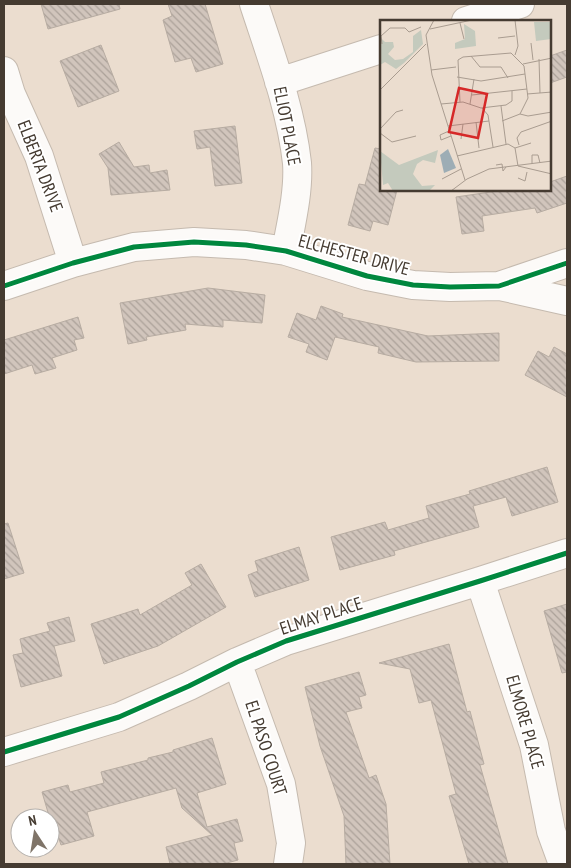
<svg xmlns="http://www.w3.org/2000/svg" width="571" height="868" font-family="'PT Sans Narrow',sans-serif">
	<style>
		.building { fill: url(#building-back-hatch); stroke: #b7aca2 }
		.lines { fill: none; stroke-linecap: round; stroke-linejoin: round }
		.minor-casing { stroke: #c5baaf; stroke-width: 30 }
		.minor { stroke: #fcfaf8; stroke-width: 28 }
		.cycleway-casing { stroke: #fff; stroke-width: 8 }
		.cycleway { stroke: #00873e; stroke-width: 5 }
		.labels { text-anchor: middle; stroke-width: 4; stroke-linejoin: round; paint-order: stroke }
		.street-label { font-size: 18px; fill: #453b31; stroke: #fff }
		.inset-road { fill: none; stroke: #a99c90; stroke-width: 1 }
		.view { fill: #d62828; fill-opacity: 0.15; stroke: #d62828; stroke-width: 2.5 }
		.inset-edge { fill: none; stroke: #453b31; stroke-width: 2.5 }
	</style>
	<defs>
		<pattern id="building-back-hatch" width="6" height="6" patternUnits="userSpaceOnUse" patternTransform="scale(1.25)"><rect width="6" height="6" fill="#d1c5bc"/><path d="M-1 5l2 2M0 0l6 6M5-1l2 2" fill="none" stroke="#aba199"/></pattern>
	</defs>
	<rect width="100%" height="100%" fill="#ebddcf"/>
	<!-- building -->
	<path class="building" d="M 41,4 L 119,4 L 120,9 L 48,29 Z
		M 168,4 L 205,4 L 223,64 L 196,72 L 191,58 L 175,62 L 163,20 L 172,16 Z
		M 101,45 L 119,91 L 78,107 L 60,61 Z
		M 567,50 L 567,77 L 550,83 L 550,56 Z
		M 235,126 L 242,183 L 215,186 L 210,147 L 197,149 L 194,131 Z
		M 119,142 L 134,167 L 149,165 L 150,173 L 167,170 L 170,190 L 111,195 L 108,168 L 99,154 Z
		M 375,148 L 381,149 L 381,190 L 397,190 L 388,225 L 373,221 L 370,231 L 348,225 L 359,184 L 365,185 Z
		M 567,176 L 567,203 L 537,213 L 535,208 L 482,216 L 484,231 L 462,234 L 456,197 L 504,190 L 550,190 L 550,182 Z
		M 208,288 L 265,295 L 262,323 L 223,320 L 223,327 L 185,324 L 186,330 L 146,337 L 147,340 L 128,344 L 120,303 Z
		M 321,306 L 343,314 L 342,317 L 428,336 L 499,333 L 499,361 L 416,362 L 378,353 L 379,347 L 335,337 L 327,360 L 306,352 L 309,344 L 288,337 L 297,313 L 316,320 Z
		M 78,317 L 84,338 L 74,340 L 77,350 L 52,358 L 56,368 L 35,374 L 32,365 L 4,374 L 4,340 Z
		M 554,347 L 567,354 L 567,397 L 525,375 L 538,351 L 549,357 Z
		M 547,467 L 558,502 L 512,516 L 506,497 L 473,506 L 479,527 L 394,551 L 395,555 L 340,570 L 331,537 L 385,522 L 388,530 L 429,518 L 426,506 L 470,494 L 469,491 Z
		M 8,523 L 24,573 L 4,579 L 4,524 Z
		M 299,547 L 309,580 L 255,597 L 248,575 L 258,571 L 255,561 Z
		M 201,564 L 226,607 L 158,646 L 104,664 L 91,624 L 138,609 L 140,615 L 192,585 L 185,573 Z
		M 567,604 L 567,672 L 562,673 L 544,611 Z
		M 69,617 L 75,641 L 54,646 L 62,676 L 21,687 L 13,655 L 23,653 L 20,639 L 50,631 L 47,623 Z
		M 449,644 L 467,712 L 470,711 L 484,764 L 480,765 L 508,864 L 469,864 L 449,796 L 456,794 L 431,700 L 419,703 L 410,669 L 379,663 Z
		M 359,672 L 366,695 L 359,697 L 362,708 L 346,712 L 369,778 L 376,775 L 386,804 L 390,864 L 346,864 L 344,816 L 320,746 L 305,687 Z
		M 212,738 L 226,784 L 197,793 L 207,827 L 237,819 L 243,841 L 234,843 L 238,860 L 223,864 L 170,864 L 166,847 L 212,835 L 182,808 L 176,788 L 87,812 L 94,836 L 61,845 L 57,833 L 54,833 L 42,792 L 68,785 L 70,792 L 104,783 L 101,772 L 148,760 L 148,758 L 173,752 L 173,750 Z"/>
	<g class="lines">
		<defs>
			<path id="minor" d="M 254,4 C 271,56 291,109 297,163 C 299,191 291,224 286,251
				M 466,21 L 520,4
				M 4,71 L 11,94 L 39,156 L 73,263
				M 279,82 L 381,49
				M 4,286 L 73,263 L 134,247 L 194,242 L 246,245 L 286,251 L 367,276 L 413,285 L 450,287 L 499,286 L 567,263
				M 500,286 L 567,301
				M 480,581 L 534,745 L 551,831 L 563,864
				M 237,662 L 281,784 L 291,843 L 288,864
				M 4,752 L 119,717 L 189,686 L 237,662 L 286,641 L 480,581 L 567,553"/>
		</defs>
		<!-- minor casing -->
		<use href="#minor" class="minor-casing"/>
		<!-- minor -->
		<use href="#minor" class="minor"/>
		<defs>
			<path id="cycleway" d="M 4,286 L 73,263 L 134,247 L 194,242 L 246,245 L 286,251 L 367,276 L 413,285 L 450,287 L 499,286 L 567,263
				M 4,752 L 119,717 L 189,686 L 237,662 L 286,641 L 480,581 L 567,553"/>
		</defs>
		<!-- cycleway casing -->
		<use href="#cycleway" class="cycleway-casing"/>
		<!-- cycleway -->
		<use href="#cycleway" class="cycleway"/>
	</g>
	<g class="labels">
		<!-- street labels -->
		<g class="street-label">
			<text transform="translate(287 126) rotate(79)" y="6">ELIOT PLACE</text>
			<text transform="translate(40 166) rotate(69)" y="6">ELBERTA DRIVE</text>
			<text transform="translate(354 255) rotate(15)" y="6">ELCHESTER DRIVE</text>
			<text transform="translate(321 616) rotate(-18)" y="6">ELMAY PLACE</text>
			<text transform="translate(525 722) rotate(74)" y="6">ELMORE PLACE</text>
			<text transform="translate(266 748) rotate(72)" y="6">EL PASO COURT</text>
		</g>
	</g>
	<!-- overview -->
	<g transform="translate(380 20)">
		<rect width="171" height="171" fill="#ebddcf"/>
		<path d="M 154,2 L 170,2 L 171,19 L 156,21 ZM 84,4 L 95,11 L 96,26 L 75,29 L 75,23 L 85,19 ZM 41,10 L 43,24 L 24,43 L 16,49 L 5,42 L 0,45 L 0,17 L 5,22 L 13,22 L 14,27 L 8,34 L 15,40 L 23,39 L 33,32 L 33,16 ZM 58,130 L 55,143 L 43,140 L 37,144 L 33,154 L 42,166 L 55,165 L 49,171 L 13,171 L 8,163 L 3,165 L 0,131 L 19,145 Z" fill="#c4cabd"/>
		<path d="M 68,129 L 76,148 L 64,153 L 60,135 Z" fill="#9dadb5"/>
		<path class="inset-road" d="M 54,0 L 46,15 L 52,55 L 85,160M 80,3 L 84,19M 50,9 L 92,0M 118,18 L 135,16M 151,23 L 153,40M 2,24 L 1,16 L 10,8 L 25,8 L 29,12 L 41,7M 135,35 L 138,26 L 135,0M 91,36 L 100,47 L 121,47 L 128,58M 159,39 L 160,73M 143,44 L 172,38M 51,50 L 76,47M 77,57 L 101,61 L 145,54M 0,70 L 46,24M 147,74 L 172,72M 92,75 L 147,69M 80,82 L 78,40 L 83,37 L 131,33 L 144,46 L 148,78 L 140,94 L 122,101M 61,84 L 83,82 L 101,88 L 126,85 L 132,81 L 132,71M 90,84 L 94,59M 121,86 L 126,124M 102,88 L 108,95 L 113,127M 140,94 L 148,96 L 172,92M 96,102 L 99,128M 68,106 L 109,101M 0,109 L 16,92 L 23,90M 69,111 L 60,115 L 61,120 L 71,116M 0,113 L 12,122 L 36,116M 81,119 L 83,104M 139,125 L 137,118 L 141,112 L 172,101M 135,128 L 151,123M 77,136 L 128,124 L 135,128 L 138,146 L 172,154M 152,144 L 152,135 L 158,135 L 160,143M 116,145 L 122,144 L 123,151 L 126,147M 138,158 L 145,161 L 147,152M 62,159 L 81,149M 71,171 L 87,159 L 109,149 L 172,141"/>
		<path class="view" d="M 79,68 L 107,74 L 98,118 L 69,112 Z"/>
		<rect width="171" height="171" class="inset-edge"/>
	</g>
	<!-- border -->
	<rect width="571" height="868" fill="none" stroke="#453b31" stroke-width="10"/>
	<!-- north arrow -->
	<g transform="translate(35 833) rotate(348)"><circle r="24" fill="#ffffff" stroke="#b5b1ad"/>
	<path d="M0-4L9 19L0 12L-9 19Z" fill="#7f7468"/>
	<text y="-8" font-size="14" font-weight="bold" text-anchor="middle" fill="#453b31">N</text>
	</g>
</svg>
